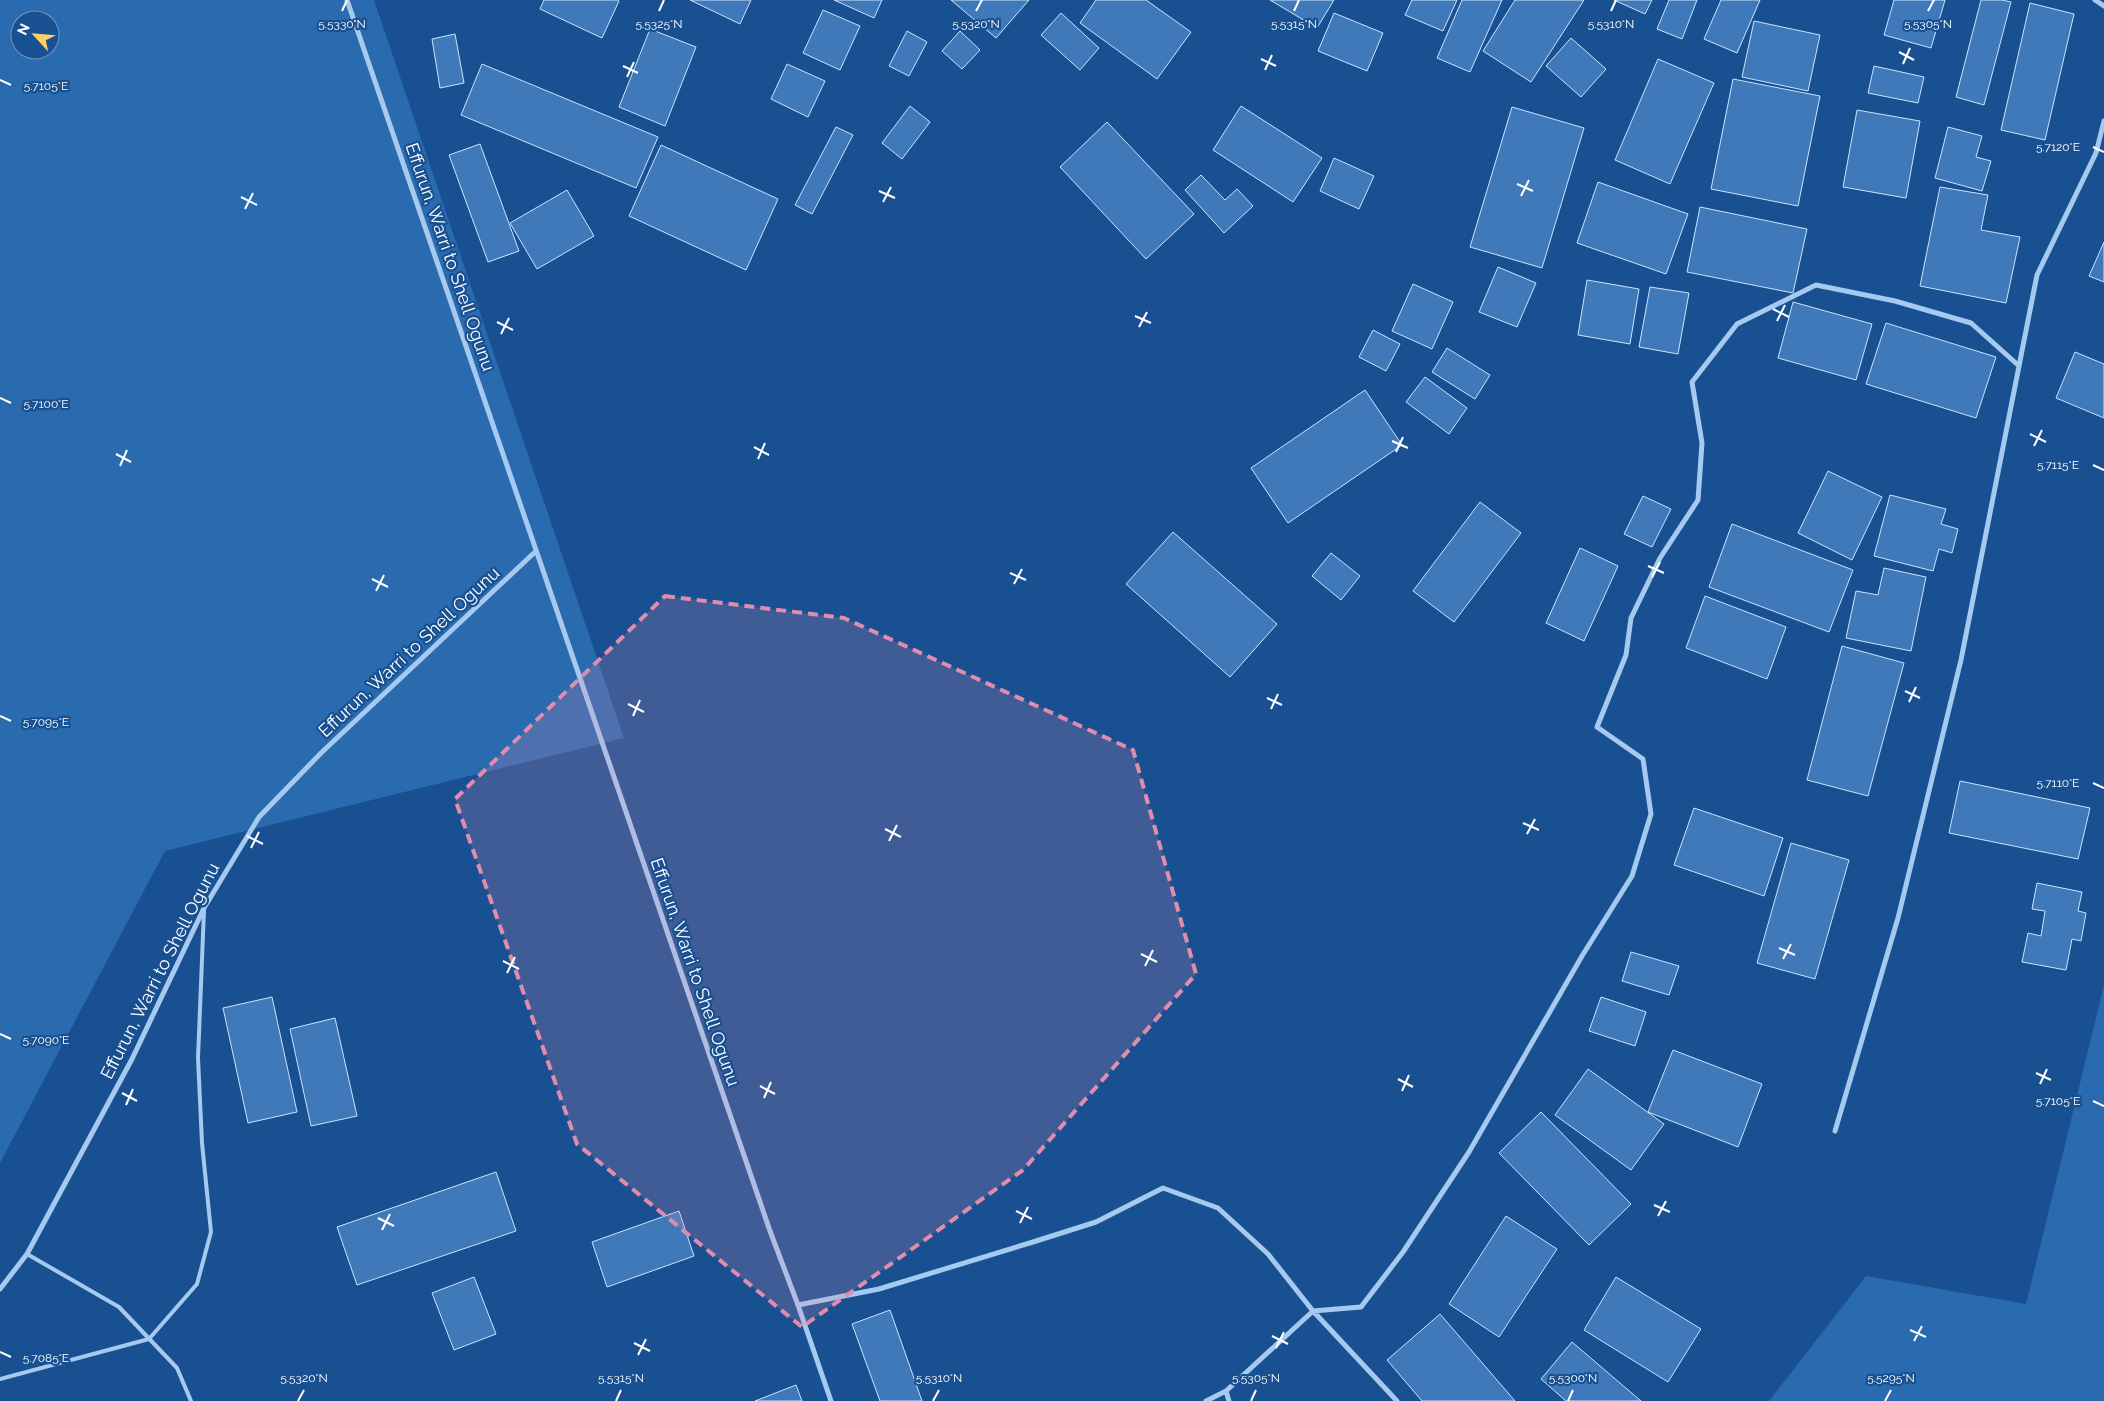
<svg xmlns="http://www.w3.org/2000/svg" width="2104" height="1401" font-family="Raleway,sans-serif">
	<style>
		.green { fill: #2a6aaf; fill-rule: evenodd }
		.building { fill: #4079b9; stroke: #cde3fb }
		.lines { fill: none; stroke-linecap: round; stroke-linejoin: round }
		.lane { stroke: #a6c9f0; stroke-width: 4 }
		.street { stroke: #a6c9f0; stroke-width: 5 }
		.marked { fill: #e08cad; fill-opacity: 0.2; stroke: #e08cad; stroke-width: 4; stroke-dasharray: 10 6; stroke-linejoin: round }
		.ticks { fill: none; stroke: #fff; stroke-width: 2 }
		.labels { text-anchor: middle; stroke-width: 4.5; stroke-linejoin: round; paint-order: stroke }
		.street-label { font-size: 18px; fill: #fff; stroke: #185091 }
		.ticks-label { font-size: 12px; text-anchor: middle; fill: #fff; stroke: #185091; stroke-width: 4.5; stroke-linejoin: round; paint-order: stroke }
	</style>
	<rect width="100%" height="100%" fill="#185091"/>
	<!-- green -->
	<path class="green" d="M 0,0 L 374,0 L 624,738 L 165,851 L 0,1163 ZM 20,20 L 50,20 L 50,50 L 20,50 Z
		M 2104,985 L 2104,1401 L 1769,1401 L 1866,1276 L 2026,1304 Z"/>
	<!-- building -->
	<path class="building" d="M 544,0 L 617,0 L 619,1 L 602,38 L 540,9 Z
		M 690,0 L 751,0 L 740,24 Z
		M 834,0 L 882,0 L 874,18 Z
		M 951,0 L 1029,0 L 996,38 Z
		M 1096,0 L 1146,0 L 1191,32 L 1157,79 L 1080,23 Z
		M 1270,0 L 1334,0 L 1317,28 Z
		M 1412,0 L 1457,0 L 1443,31 L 1405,15 Z
		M 1462,0 L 1502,0 L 1470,72 L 1437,58 Z
		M 1515,0 L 1584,0 L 1531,82 L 1483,51 Z
		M 1614,0 L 1652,0 L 1645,14 Z
		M 1669,0 L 1697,0 L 1682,39 L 1657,29 Z
		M 1721,0 L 1760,0 L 1737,53 L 1704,39 Z
		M 1894,0 L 1945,0 L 1931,48 L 1884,35 Z
		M 1981,0 L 2002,0 L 2011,2 L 1984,105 L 1956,97 Z
		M 2030,3 L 2074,14 L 2045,140 L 2001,130 Z
		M 823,10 L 860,26 L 840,70 L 803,53 Z
		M 1061,13 L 1099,48 L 1080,70 L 1041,35 Z
		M 1334,13 L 1383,33 L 1367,71 L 1318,51 Z
		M 1754,21 L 1820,35 L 1808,91 L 1742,77 Z
		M 650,29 L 696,47 L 665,126 L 619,107 Z
		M 907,31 L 927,42 L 909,76 L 889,66 Z
		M 960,31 L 980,50 L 962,69 L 942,51 Z
		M 455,34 L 464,83 L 440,88 L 432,39 Z
		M 1571,38 L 1606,69 L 1581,97 L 1546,66 Z
		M 1658,59 L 1714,83 L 1670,184 L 1615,160 Z
		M 482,64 L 658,137 L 636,188 L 461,115 Z
		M 787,64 L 825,81 L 808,117 L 771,99 Z
		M 1874,66 L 1924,77 L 1918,103 L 1868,93 Z
		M 1733,79 L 1820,96 L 1798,206 L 1711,189 Z
		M 910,106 L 930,122 L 902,159 L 882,143 Z
		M 1241,106 L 1322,158 L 1293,202 L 1213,150 Z
		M 1512,107 L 1584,128 L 1542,268 L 1470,247 Z
		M 1857,110 L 1920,121 L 1906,198 L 1843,187 Z
		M 1107,122 L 1194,214 L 1146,259 L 1060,167 Z
		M 836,127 L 853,135 L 812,214 L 795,205 Z
		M 1948,127 L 1982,136 L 1976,157 L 1991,161 L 1982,191 L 1935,178 Z
		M 480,144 L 519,251 L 488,262 L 449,155 Z
		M 661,145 L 778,199 L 746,270 L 629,216 Z
		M 1334,158 L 1374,176 L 1359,209 L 1320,191 Z
		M 1201,175 L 1225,200 L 1237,189 L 1253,206 L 1224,233 L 1185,190 Z
		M 1598,182 L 1688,214 L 1666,274 L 1577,243 Z
		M 1940,187 L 1988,195 L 1981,230 L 2020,237 L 2006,303 L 1920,286 Z
		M 567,190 L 594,236 L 537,269 L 510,223 Z
		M 1700,207 L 1807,229 L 1793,293 L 1687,272 Z
		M 2104,242 L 2104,282 L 2089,276 Z
		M 1498,267 L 1536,283 L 1517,327 L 1479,312 Z
		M 1587,280 L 1639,289 L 1630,344 L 1578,335 Z
		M 1413,284 L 1453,302 L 1432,349 L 1392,331 Z
		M 1650,287 L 1689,293 L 1678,354 L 1639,347 Z
		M 1793,302 L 1872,324 L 1856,380 L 1778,358 Z
		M 1886,323 L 1996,357 L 1976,418 L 1866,384 Z
		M 1373,330 L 1400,344 L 1386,371 L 1359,357 Z
		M 1447,348 L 1490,375 L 1475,399 L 1432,372 Z
		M 2075,352 L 2104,364 L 2104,418 L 2056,398 Z
		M 1425,377 L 1467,408 L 1449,434 L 1406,402 Z
		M 1365,390 L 1402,445 L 1288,523 L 1251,468 Z
		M 1828,471 L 1882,497 L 1852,560 L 1798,533 Z
		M 1890,495 L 1946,509 L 1941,524 L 1958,529 L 1952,553 L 1939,549 L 1933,571 L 1874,556 Z
		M 1643,496 L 1671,509 L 1652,547 L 1624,534 Z
		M 1480,502 L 1521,533 L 1454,622 L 1413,591 Z
		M 1732,524 L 1853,570 L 1829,632 L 1709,587 Z
		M 1173,532 L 1277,624 L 1230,677 L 1126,584 Z
		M 1580,548 L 1618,566 L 1584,641 L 1546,623 Z
		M 1331,553 L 1360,576 L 1341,600 L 1312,576 Z
		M 1884,568 L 1926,577 L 1911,651 L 1846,638 L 1856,591 L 1878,595 Z
		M 1705,596 L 1786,627 L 1767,679 L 1686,648 Z
		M 1842,646 L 1904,663 L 1868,796 L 1807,780 Z
		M 1960,781 L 2090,808 L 2078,859 L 1949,833 Z
		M 1694,808 L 1783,838 L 1764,896 L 1674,865 Z
		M 1791,843 L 1849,860 L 1815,979 L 1757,963 Z
		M 2037,883 L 2082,892 L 2078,911 L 2086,913 L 2081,941 L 2072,939 L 2066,970 L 2022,962 L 2028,933 L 2041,936 L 2045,911 L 2032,909 Z
		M 1631,952 L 1679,966 L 1669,995 L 1622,981 Z
		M 272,997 L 297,1112 L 248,1123 L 223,1008 Z
		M 1601,997 L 1646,1012 L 1635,1046 L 1589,1031 Z
		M 335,1018 L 357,1116 L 311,1126 L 290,1029 Z
		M 1673,1050 L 1762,1084 L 1738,1147 L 1648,1112 Z
		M 1588,1069 L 1664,1124 L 1631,1170 L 1555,1115 Z
		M 1541,1112 L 1631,1204 L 1589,1245 L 1499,1153 Z
		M 496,1172 L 516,1231 L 357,1285 L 337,1227 Z
		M 679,1211 L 694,1256 L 607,1287 L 592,1242 Z
		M 1506,1216 L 1557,1249 L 1499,1337 L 1449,1304 Z
		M 474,1277 L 496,1334 L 454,1350 L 432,1293 Z
		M 1616,1277 L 1701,1329 L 1668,1382 L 1584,1330 Z
		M 890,1310 L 922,1401 L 880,1401 L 852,1324 Z
		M 1440,1314 L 1515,1401 L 1422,1401 L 1387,1360 Z
		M 1572,1342 L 1641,1401 L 1566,1401 L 1541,1379 Z
		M 796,1385 L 802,1401 L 755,1401 Z"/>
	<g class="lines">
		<!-- lane -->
		<path class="lane" d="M 27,1254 L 119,1307 L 177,1368 L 191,1401
			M 0,1379 L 149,1339 L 197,1284 L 211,1232 L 202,1143 L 198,1058 L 204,910"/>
		<!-- street -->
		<path class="street" d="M 347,0 L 770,1231 L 798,1305 L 831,1401
			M 2095,0 L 2104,6
			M 1835,1131 L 1898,918 L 1961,660 L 2037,275 L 2096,153 L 2104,121
			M 0,1289 L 27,1254 L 132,1059 L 204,908 L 259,817 L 321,753 L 536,551
			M 798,1305 L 879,1289 L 1033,1242 L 1096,1222 L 1163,1188 L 1218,1208 L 1268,1254 L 1313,1311 L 1226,1391
			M 1313,1311 L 1361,1307 L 1403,1252 L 1469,1152 L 1582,956 L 1632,876 L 1651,814 L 1643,759 L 1597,727 L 1626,655 L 1631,618 L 1660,558 L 1698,500 L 1702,443 L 1692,382 L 1737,324 L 1816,285 L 1895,301 L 1971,323 L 2018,365
			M 1313,1311 L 1397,1401
			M 1206,1401 L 1226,1391 L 1229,1401"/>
	</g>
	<!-- marked area -->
	<path class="marked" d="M 665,596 L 844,618 L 1133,750 L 1196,974 L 1023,1170 L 802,1327 L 577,1144 L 455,799 Z"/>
	<!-- ticks -->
	<path class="ticks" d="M 342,11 L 347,0M 659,11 L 664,0M 976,11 L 982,0M 1294,11 L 1299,0M 1611,11 L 1616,0M 1928,11 L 1934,0M 1899,52 L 1914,60M 1261,59 L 1276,66M 1903,64 L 1910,48M 623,66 L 638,73M 1265,70 L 1272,55M 627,77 L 634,62M 0,80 L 11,85M 2093,147 L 2104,152M 1517,184 L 1533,191M 879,191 L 895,198M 1521,196 L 1529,180M 241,197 L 257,205M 883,202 L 891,187M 245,209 L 253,193M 1773,309 L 1789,317M 1135,316 L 1151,323M 1777,321 L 1785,305M 497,322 L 513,330M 1139,327 L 1147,312M 501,334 L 509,318M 0,398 L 11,403M 2030,434 L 2046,442M 1392,441 L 1408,448M 2034,446 L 2042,430M 754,447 L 769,455M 1396,452 L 1403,437M 116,454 L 131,462M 758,459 L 765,443M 2093,465 L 2104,470M 120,466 L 127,450M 1648,566 L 1664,573M 1010,573 L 1026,580M 1652,577 L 1660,562M 372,579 L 388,587M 1014,584 L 1022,569M 376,591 L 384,575M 1905,691 L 1920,698M 1267,698 L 1282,705M 1909,702 L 1916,687M 628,704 L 644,712M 1271,709 L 1278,694M 0,716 L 11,721M 633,716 L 640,700M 2093,783 L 2104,788M 1523,823 L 1539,830M 885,829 L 901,837M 1527,834 L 1535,819M 247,836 L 263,844M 889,841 L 897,825M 251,848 L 259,832M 1779,948 L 1795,955M 1141,954 L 1157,962M 1783,959 L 1791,944M 503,961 L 519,969M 1145,966 L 1153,950M 507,973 L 515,957M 0,1034 L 11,1039M 2036,1073 L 2051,1080M 1398,1079 L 1413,1087M 2040,1084 L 2047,1069M 760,1086 L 775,1094M 1402,1091 L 1409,1075M 122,1093 L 137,1101M 764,1098 L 771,1082M 2093,1101 L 2104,1106M 126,1105 L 133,1089M 1654,1205 L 1670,1212M 1016,1211 L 1032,1219M 1658,1216 L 1666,1201M 378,1218 L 394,1226M 1020,1223 L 1028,1207M 382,1230 L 390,1214M 1910,1330 L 1926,1337M 1272,1336 L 1288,1344M 1914,1341 L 1922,1326M 634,1343 L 650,1351M 1276,1348 L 1284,1332M 0,1352 L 11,1357M 638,1355 L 646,1339M 298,1401 L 304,1390M 616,1401 L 621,1390M 933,1401 L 939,1390M 1251,1401 L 1256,1390M 1568,1401 L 1573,1390M 1885,1401 L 1891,1390"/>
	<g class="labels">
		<!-- street labels -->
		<g class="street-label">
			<text transform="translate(450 257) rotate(71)" y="6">Effurun, Warri to Shell Ogunu</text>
			<text transform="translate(409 652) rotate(-43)" y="6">Effurun, Warri to Shell Ogunu</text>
			<text transform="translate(160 971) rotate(-63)" y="6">Effurun, Warri to Shell Ogunu</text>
			<text transform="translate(695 972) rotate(71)" y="6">Effurun, Warri to Shell Ogunu</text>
		</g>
	</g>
	<g class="ticks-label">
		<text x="342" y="28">5.5330°N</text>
		<text x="659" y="28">5.5325°N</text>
		<text x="976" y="28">5.5320°N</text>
		<text x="1294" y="28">5.5315°N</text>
		<text x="1611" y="28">5.5310°N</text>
		<text x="1928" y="28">5.5305°N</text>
		<text x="46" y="90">5.7105°E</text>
		<text x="2058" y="151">5.7120°E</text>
		<text x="46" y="408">5.7100°E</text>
		<text x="2058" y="469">5.7115°E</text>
		<text x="46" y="726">5.7095°E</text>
		<text x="2058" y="787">5.7110°E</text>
		<text x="46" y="1044">5.7090°E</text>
		<text x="2058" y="1105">5.7105°E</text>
		<text x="46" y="1362">5.7085°E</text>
		<text x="304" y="1382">5.5320°N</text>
		<text x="621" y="1382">5.5315°N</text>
		<text x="939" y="1382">5.5310°N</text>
		<text x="1256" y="1382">5.5305°N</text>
		<text x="1573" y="1382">5.5300°N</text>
		<text x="1891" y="1382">5.5295°N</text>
	</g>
	<!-- north arrow -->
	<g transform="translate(35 35) rotate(296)"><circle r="24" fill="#185091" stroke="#7496bd"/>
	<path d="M0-4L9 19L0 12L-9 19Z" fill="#ffce65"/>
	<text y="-8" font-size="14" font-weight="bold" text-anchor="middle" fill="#ffffff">N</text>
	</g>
</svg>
